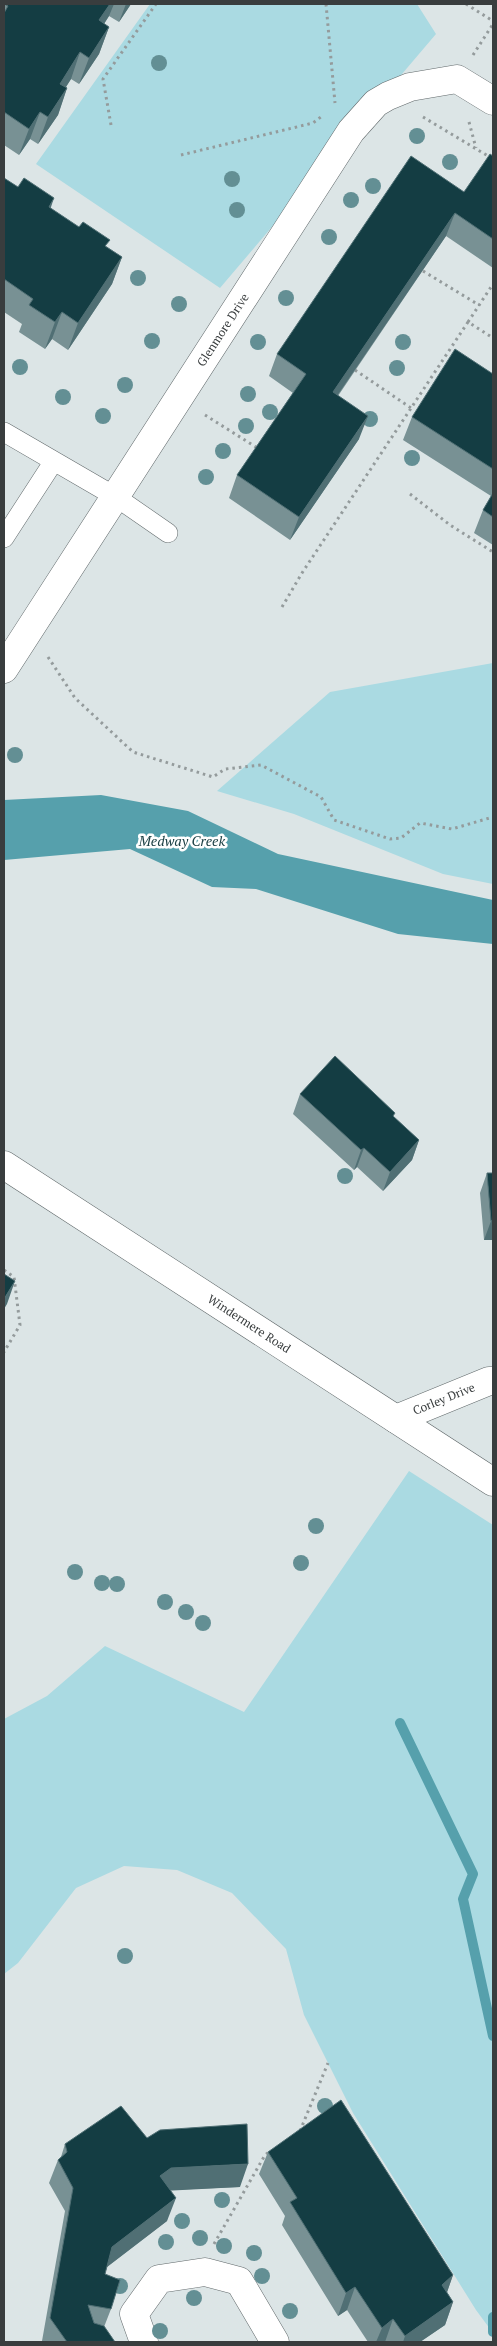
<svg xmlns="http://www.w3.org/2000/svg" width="497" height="2346" font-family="'PT Serif',serif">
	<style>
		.green { fill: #aadae2 }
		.water { fill: #56a0ac }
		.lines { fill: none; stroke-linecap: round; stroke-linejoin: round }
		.stream { stroke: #56a0ac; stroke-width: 10 }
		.lane-casing { stroke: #61696b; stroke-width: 20 }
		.street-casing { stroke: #61696b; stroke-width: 29 }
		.secondary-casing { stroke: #61696b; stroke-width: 29 }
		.path { stroke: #949b9c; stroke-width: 3; stroke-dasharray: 2.5 4; stroke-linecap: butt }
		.lane { stroke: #fff; stroke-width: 19 }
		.street { stroke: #fff; stroke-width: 28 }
		.secondary { stroke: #fff; stroke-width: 28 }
		.tree { fill: #638f94 }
		.wall { fill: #789194 }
		.shaded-wall { fill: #506f74 }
		.building { fill: #143d43; stroke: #506f74 }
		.labels { text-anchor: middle; stroke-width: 5; stroke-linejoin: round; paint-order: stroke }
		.street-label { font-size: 12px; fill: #393d3e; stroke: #fff }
		.water-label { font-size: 14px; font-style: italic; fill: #1c4045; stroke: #fff }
	</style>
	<rect width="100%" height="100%" fill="#dce5e6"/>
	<!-- green -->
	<path class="green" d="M 150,4 L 417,4 L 436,34 L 220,288 L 36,164 Z
		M 493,663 L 493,884 L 443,874 L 294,814 L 217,791 L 330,692 Z
		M 409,1471 L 493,1525 L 493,2333 L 476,2310 L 353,2113 L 304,2015 L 286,1949 L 232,1893 L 177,1870 L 124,1866 L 76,1888 L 18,1963 L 4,1974 L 4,1719 L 47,1696 L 105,1646 L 244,1712 Z"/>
	<!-- water -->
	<path class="water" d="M 101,795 L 188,811 L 278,854 L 493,900 L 493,944 L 398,934 L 256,889 L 212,887 L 130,849 L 4,860 L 4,800 Z"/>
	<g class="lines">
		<!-- stream -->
		<path class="stream" d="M 400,1723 L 473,1874 L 463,1899 L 493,2036
			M 493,2317 L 493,2332"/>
		<defs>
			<path id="lane" d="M 4,432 L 116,497 L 168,533
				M 4,538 L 54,461"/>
			<path id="street" d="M 4,669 L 351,131 L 376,103 L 388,96 L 410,87 L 457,79 L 493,101
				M 396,1419 L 489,1381 L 493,1381
				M 144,2342 L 134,2314 L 159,2279 L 205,2272 L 239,2281 L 275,2342"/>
			<path id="secondary" d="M 4,1165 L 493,1482"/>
		</defs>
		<!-- lane casing -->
		<use href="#lane" class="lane-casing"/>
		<!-- street casing -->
		<use href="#street" class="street-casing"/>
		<!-- secondary casing -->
		<use href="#secondary" class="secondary-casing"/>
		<!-- path -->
		<path class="path" d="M 326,4 L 335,103
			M 466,4 L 493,21
			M 473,55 L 493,24
			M 423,117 L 493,159
			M 469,122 L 476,148
			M 111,125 L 103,79 L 156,4
			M 181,155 L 313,123 L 322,116
			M 423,271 L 479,305
			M 468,322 L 493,284
			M 355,370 L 411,408
			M 205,415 L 259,449
			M 410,494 L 450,525 L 493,552
			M 282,607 L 302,573 L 468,322 L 493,338
			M 48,657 L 75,698 L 133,752 L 213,777 L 225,769 L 261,765 L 321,797 L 334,820 L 390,839 L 401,838 L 420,823 L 452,829 L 493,817
			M 4,1270 L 14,1277 L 20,1325 L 4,1352
			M 300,2131 L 328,2063
			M 214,2244 L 265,2155 L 270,2151"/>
		<!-- lane -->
		<use href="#lane" class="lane"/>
		<!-- street -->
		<use href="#street" class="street"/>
		<!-- secondary -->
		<use href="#secondary" class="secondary"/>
	</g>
	<!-- trees -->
	<g class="tree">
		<circle cx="159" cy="63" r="8"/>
		<circle cx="417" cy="136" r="8"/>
		<circle cx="450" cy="162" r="8"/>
		<circle cx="232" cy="179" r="8"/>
		<circle cx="373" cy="186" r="8"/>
		<circle cx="351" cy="200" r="8"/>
		<circle cx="237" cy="210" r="8"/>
		<circle cx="329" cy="237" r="8"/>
		<circle cx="138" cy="278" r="8"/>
		<circle cx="286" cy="298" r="8"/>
		<circle cx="179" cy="304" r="8"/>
		<circle cx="152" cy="341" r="8"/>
		<circle cx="258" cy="342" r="8"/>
		<circle cx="403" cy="342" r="8"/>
		<circle cx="20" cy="367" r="8"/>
		<circle cx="397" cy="368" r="8"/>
		<circle cx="125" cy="385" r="8"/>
		<circle cx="248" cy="394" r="8"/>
		<circle cx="63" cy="397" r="8"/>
		<circle cx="270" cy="412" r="8"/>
		<circle cx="103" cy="416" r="8"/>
		<circle cx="370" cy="419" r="8"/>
		<circle cx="246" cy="426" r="8"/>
		<circle cx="223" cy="451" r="8"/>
		<circle cx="412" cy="458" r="8"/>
		<circle cx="206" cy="477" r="8"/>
		<circle cx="15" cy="755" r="8"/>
		<circle cx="345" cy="1176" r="8"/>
		<circle cx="316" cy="1526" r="8"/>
		<circle cx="301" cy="1563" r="8"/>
		<circle cx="75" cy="1572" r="8"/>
		<circle cx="102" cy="1583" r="8"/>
		<circle cx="117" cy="1584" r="8"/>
		<circle cx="165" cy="1602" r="8"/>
		<circle cx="186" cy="1612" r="8"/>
		<circle cx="203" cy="1623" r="8"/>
		<circle cx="125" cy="1956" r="8"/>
		<circle cx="325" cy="2106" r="8"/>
		<circle cx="222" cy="2200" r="8"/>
		<circle cx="182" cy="2221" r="8"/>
		<circle cx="200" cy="2238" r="8"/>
		<circle cx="166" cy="2242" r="8"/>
		<circle cx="224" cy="2246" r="8"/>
		<circle cx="254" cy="2253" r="8"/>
		<circle cx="262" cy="2276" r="8"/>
		<circle cx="120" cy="2286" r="8"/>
		<circle cx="194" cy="2298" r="8"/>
		<circle cx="290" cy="2311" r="8"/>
		<circle cx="160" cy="2331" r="8"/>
	</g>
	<!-- wall -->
	<path class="wall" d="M 4,4 L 131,4 L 119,22 L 109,16 L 104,24 L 109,27 L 99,54 L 79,84 L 71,79 L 66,87 L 67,88 L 58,115 L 38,144 L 30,139 L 19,155 L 4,145 Z
		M 493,156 L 493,268 L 446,236 L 338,396 L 359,439 L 290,540 L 229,498 L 237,475 L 293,393 L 269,376 L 277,354 L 464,192 Z
		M 4,178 L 51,209 L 122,257 L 112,284 L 68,350 L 52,339 L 45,349 L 19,332 L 22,324 L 4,312 Z
		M 493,374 L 493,545 L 474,533 L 483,510 L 491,496 L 403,440 L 412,417 Z
		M 300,1094 L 394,1117 L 419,1140 L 412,1160 L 383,1191 L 357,1167 L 354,1170 L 293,1114 Z
		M 487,1173 L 493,1240 L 484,1240 L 480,1193 Z
		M 147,2138 L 240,2187 L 170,2190 L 167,2221 L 107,2267 L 105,2274 L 111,2309 L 104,2327 L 115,2342 L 43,2342 L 42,2341 L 65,2211 L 49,2183 L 58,2160 L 61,2157 L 65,2144 Z
		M 268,2152 L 453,2275 L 447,2292 L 453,2302 L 445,2325 L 420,2342 L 368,2342 L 347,2310 L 338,2316 L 282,2225 L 285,2216 L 259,2174 Z"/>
	<!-- shaded-wall -->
	<path class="shaded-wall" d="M 110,4 L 114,4 L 109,16 L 89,47 L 99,20 Z
		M 126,4 L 131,4 L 119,22 Z
		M 109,27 L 99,54 L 79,84 L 89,58 Z
		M 80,52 L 71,79 L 51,110 L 60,84 Z
		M 67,88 L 58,115 L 38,144 L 48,117 Z
		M 40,112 L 30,139 L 19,155 L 29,129 Z
		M 54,198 L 45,225 L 49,207 Z
		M 455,213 L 446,236 L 324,415 L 333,392 Z
		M 122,257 L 112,284 L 68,350 L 78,323 Z
		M 62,312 L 52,339 L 45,349 L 55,322 Z
		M 368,416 L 359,439 L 290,540 L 299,517 Z
		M 419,1140 L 412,1160 L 383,1191 L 390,1172 Z
		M 364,1148 L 357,1167 L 354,1170 L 361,1150 Z
		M 493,1220 L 493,1240 L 484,1240 L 491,1221 Z
		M 15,1281 L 7,1304 L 4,1309 L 4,1299 Z
		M 248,2164 L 240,2187 L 163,2191 L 160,2176 L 171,2168 Z
		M 176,2198 L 167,2221 L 103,2270 L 112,2247 Z
		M 453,2275 L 445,2298 L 442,2285 Z
		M 355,2287 L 347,2310 L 338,2316 L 346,2293 Z
		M 453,2302 L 445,2325 L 420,2342 L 403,2342 L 405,2336 Z
		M 393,2319 L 385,2342 L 376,2342 L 382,2328 Z"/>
	<!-- building -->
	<path class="building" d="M 4,4 L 110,4 L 99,20 L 109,27 L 89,58 L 80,52 L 60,84 L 67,88 L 48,117 L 40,112 L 29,129 L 4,112 L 4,13 L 8,6 Z
		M 490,154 L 493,156 L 493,239 L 455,213 L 333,392 L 368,416 L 299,517 L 237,475 L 306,374 L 277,354 L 411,156 L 464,192 Z
		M 4,178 L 18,187 L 24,178 L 54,198 L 49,207 L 79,227 L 83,222 L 110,240 L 105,246 L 122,257 L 78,323 L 62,312 L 55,322 L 29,305 L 33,299 L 4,279 Z
		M 455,349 L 493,374 L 493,469 L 412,417 Z
		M 493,493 L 493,517 L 483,510 Z
		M 335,1056 L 395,1113 L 393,1116 L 419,1140 L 390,1172 L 364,1148 L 361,1150 L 300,1094 Z
		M 487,1173 L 493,1173 L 493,1220 L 491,1221 Z
		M 4,1274 L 15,1281 L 4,1299 Z
		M 341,2100 L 453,2275 L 442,2285 L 453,2302 L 405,2336 L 393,2319 L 382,2328 L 355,2287 L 346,2293 L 290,2202 L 297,2198 L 268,2152 Z
		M 121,2106 L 147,2138 L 160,2130 L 247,2124 L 248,2164 L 171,2168 L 160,2176 L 176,2198 L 112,2247 L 105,2274 L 120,2280 L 111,2309 L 88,2305 L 94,2323 L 104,2326 L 115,2342 L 67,2342 L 50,2318 L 73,2188 L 58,2160 L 67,2152 L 65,2144 Z"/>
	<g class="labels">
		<!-- street labels -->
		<g class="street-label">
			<text transform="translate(223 330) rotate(-57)" y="4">Glenmore Drive</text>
			<text transform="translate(249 1324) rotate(33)" y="4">Windermere Road</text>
			<text transform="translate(444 1399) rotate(-22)" y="4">Corley Drive</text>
		</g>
		<!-- water labels -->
		<g class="water-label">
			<text x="182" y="846">Medway Creek</text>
		</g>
	</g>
	<!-- border -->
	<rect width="497" height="2346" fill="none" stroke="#393d3e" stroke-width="10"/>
</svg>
